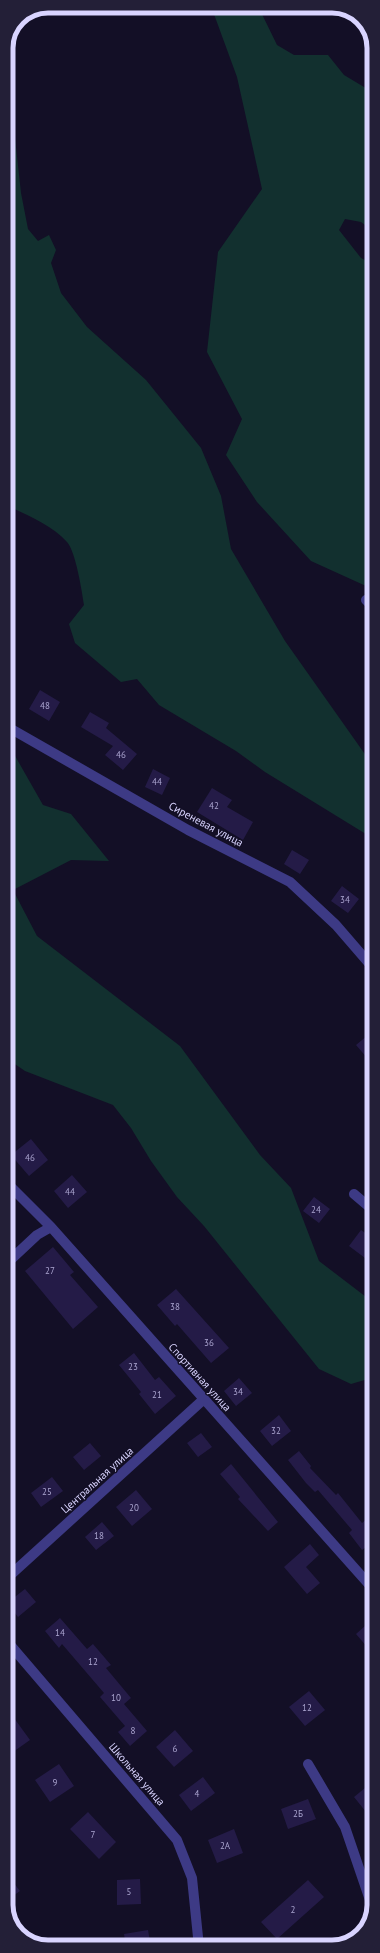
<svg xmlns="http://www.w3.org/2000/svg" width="380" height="1953" font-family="'PT Sans',sans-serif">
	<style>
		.green { fill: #12302f }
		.building { fill: #241b47 }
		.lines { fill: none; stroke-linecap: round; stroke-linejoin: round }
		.minor { stroke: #3d3a85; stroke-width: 10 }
		.labels { text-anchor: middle; stroke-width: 3; stroke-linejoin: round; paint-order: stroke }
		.number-label { font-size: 9px; fill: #aca6d1 }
		.street-label { font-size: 11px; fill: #d9d4ff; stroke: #130f26 }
		.rim { fill: none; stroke: #d9d4ff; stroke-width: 5 }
	</style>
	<rect width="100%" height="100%" fill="#130f26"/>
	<!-- green -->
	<path class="green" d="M 211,6 L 258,6 L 277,45 L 294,55 L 328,55 L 344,75 L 374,93 L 374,232 L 361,222 L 345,219 L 339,230 L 361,258 L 374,265 L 374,596 L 366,586 L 311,561 L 257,502 L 226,455 L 242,419 L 207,352 L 218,252 L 262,189 L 237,77 Z
		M 6,118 L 15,138 L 21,193 L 28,229 L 38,241 L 49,235 L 56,250 L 51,263 L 61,293 L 87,327 L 146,380 L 201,448 L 221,496 L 231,549 L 285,641 L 374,767 L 374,839 L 265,772 L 236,751 L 159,705 L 137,679 L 121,682 L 75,643 L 69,624 L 84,605 C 82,592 76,552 67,542 C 52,525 27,515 6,505 Z
		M 6,740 L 43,805 L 71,814 L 109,861 L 71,860 L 13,890 L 37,936 L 180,1046 L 260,1155 L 291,1188 L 319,1261 L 374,1303 L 374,1380 L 368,1379 L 351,1384 L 319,1369 L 204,1226 L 177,1197 L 151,1161 L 131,1128 L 113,1105 L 25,1071 L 6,1058 Z"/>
	<!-- building -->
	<path class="building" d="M 40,690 L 60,702 L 49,721 L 29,709 Z
		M 90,712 L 109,723 L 106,728 L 137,754 L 123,770 L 105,755 L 113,746 L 81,727 Z
		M 153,769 L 170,778 L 162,795 L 145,787 Z
		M 212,788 L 232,800 L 227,807 L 253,822 L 243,840 L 197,812 Z
		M 292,850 L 309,860 L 300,874 L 284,864 Z
		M 342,886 L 359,899 L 348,913 L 331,901 Z
		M 374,1030 L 374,1066 L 356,1045 Z
		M 31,1139 L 48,1160 L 29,1176 L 11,1155 Z
		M 72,1175 L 87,1192 L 68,1208 L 54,1191 Z
		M 314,1197 L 330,1209 L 319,1223 L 303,1211 Z
		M 361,1230 L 374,1239 L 374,1246 L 365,1258 L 349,1246 Z
		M 53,1247 L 74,1272 L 70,1275 L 98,1307 L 73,1329 L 25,1271 Z
		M 176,1289 L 229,1348 L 211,1363 L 177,1324 L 175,1326 L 157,1305 Z
		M 134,1353 L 155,1380 L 159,1377 L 176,1396 L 155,1414 L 139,1394 L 141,1392 L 119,1365 Z
		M 239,1378 L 252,1393 L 236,1406 L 224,1391 Z
		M 279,1415 L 291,1431 L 272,1446 L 260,1431 Z
		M 201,1433 L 212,1447 L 198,1457 L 187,1443 Z
		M 90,1443 L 101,1456 L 84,1470 L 73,1457 Z
		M 299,1451 L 311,1466 L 310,1468 L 336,1495 L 338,1493 L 362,1523 L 368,1518 L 374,1524 L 374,1541 L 362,1550 L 349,1533 L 352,1530 L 318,1490 L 315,1492 L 306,1483 L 288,1460 Z
		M 231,1464 L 278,1522 L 268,1531 L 238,1499 L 240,1497 L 220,1474 Z
		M 52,1477 L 63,1491 L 41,1507 L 31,1493 Z
		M 136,1490 L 152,1509 L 132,1526 L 116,1507 Z
		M 102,1522 L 114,1536 L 96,1550 L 85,1537 Z
		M 310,1544 L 319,1555 L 306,1567 L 320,1583 L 307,1594 L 284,1567 Z
		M 25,1589 L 36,1602 L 18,1617 L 7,1603 Z
		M 60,1618 L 87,1649 L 93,1644 L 111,1665 L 106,1668 L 131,1698 L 124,1704 L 147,1731 L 130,1746 L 118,1732 L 125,1726 L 100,1697 L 104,1693 L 62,1644 L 59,1648 L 45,1631 Z
		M 374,1618 L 374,1655 L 356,1634 Z
		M 309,1691 L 325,1710 L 305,1726 L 289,1707 Z
		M 6,1707 L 30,1740 L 6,1757 Z
		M 175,1730 L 193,1751 L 174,1767 L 156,1747 Z
		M 59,1764 L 74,1786 L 50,1802 L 35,1780 Z
		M 203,1777 L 215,1793 L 191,1811 L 179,1795 Z
		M 365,1788 L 374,1798 L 374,1805 L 366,1812 L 354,1797 Z
		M 308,1799 L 316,1819 L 288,1829 L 281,1809 Z
		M 88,1812 L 116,1842 L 99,1859 L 70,1829 Z
		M 234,1829 L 243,1853 L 217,1863 L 208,1840 Z
		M 6,1873 L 20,1891 L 6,1901 Z
		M 140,1879 L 141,1904 L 117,1905 L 117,1880 Z
		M 308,1880 L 324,1897 L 277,1939 L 261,1922 Z
		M 148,1930 L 151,1947 L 126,1947 L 124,1934 Z"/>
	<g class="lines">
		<!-- minor -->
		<path class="minor" d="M 366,600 L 374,608
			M 6,726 L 188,830 L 290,882 L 336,925 L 374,969
			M 6,1182 L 51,1227 L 374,1590
			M 354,1194 L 374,1211
			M 6,1264 L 37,1235 L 51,1227
			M 6,1579 L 204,1399
			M 6,1640 L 177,1840 L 192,1878 L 199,1947
			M 308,1764 L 345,1827 L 373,1909"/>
	</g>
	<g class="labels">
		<!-- number labels -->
		<g class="number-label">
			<text x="45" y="709">48</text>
			<text x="121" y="758">46</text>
			<text x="157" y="785">44</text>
			<text x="214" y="809">42</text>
			<text x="345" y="903">34</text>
			<text x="30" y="1161">46</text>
			<text x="70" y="1195">44</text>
			<text x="316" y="1213">24</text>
			<text x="50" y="1274">27</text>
			<text x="175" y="1310">38</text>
			<text x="209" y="1346">36</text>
			<text x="133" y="1370">23</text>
			<text x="238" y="1395">34</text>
			<text x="157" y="1398">21</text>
			<text x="276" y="1434">32</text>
			<text x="47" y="1495">25</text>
			<text x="134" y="1511">20</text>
			<text x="99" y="1539">18</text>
			<text x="60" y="1636">14</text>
			<text x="93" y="1665">12</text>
			<text x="116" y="1701">10</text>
			<text x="307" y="1711">12</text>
			<text x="133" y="1734">8</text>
			<text x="175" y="1752">6</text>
			<text x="55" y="1786">9</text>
			<text x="197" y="1797">4</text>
			<text x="298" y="1817">2Б</text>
			<text x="93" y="1838">7</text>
			<text x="225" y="1849">2А</text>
			<text x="129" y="1895">5</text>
			<text x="293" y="1913">2</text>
		</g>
		<!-- street labels -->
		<g class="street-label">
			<text transform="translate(206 824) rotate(28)" y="4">Сиреневая улица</text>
			<text transform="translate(200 1377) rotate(48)" y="4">Спортивная улица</text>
			<text transform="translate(97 1480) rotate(-42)" y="4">Центральная улица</text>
			<text transform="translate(137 1774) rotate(49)" y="4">Школьная улица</text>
		</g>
	</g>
	<!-- crop -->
	<path d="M0 0H380V1953H0ZM48 13H332A35 35 0 0 1 367 48V1905A35 35 0 0 1 332 1940H48A35 35 0 0 1 13 1905V48A35 35 0 0 1 48 13Z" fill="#231f37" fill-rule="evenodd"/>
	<path class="rim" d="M48 13H332A35 35 0 0 1 367 48V1905A35 35 0 0 1 332 1940H48A35 35 0 0 1 13 1905V48A35 35 0 0 1 48 13Z"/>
</svg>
